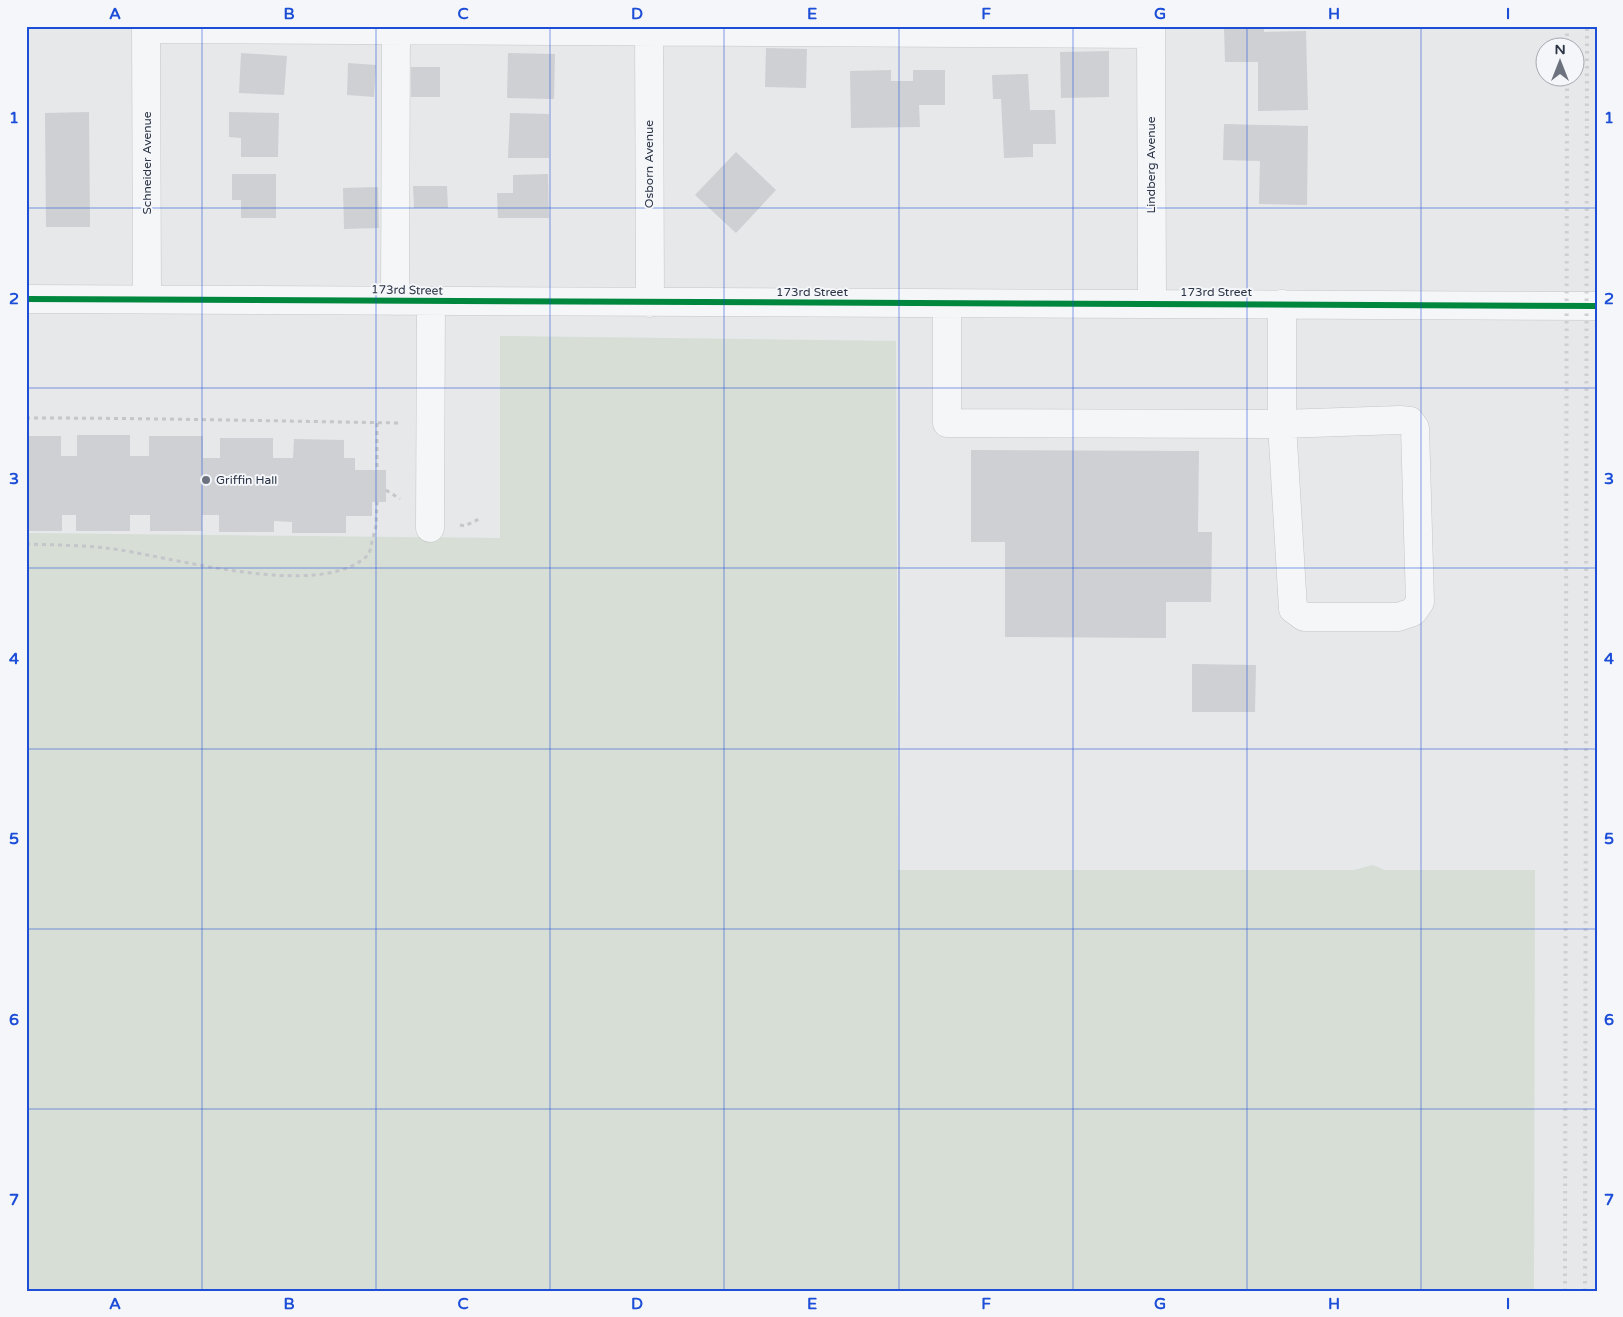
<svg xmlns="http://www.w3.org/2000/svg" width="1623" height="1317" font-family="'Varela Round',sans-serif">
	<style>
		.green { fill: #d6ded6 }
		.building { fill: #ced0d3 }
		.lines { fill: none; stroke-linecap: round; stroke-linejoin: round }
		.minor-casing { stroke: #c4c6c8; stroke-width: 29 }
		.path { stroke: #c5c6ca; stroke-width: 3; stroke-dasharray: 4 4; stroke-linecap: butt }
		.minor { stroke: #f5f6f7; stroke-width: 28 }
		.rail { stroke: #cecfd2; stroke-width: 4; stroke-dasharray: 2.5 5; stroke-linecap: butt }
		.cycleway-casing { stroke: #f4f6f9; stroke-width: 9 }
		.cycleway { stroke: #00873e; stroke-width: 6 }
		.grid { fill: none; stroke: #1d4ed8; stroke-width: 1; stroke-opacity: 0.55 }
		.poi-dot { fill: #6c737f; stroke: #f4f6f9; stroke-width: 2 }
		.labels { text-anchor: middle; stroke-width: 4; stroke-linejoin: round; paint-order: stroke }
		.street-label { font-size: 12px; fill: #2b3445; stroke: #f4f6f9 }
		.poi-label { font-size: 12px; fill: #2b3445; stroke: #f4f6f9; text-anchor: start }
		.neatline { fill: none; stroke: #1d4ed8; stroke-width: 2 }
		.grid-label { font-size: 16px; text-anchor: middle; font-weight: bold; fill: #1d4ed8 }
	</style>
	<rect width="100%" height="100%" fill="#e6e8ea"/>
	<!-- green -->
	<path class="green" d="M 500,336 L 896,341 L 898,870 L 1354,870 L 1373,865 L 1384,870 L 1535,870 L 1534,1291 L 26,1291 L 26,533 L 500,538 Z"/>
	<!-- building -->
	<path class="building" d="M 1224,26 L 1264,26 L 1264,32 L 1306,31 L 1308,110 L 1258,111 L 1258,62 L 1225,62 Z
		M 766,48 L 807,49 L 806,88 L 765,87 Z
		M 1109,51 L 1109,97 L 1061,98 L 1060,52 Z
		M 241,53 L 287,56 L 284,95 L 239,93 Z
		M 508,53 L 555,54 L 554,99 L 507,98 Z
		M 348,63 L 376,65 L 374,97 L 347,95 Z
		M 411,67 L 440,67 L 440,97 L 411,97 Z
		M 891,70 L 891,81 L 913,81 L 913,70 L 945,70 L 945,105 L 919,105 L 920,127 L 851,128 L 850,71 Z
		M 1028,74 L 1030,110 L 1055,110 L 1056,144 L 1033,144 L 1033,157 L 1004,158 L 1001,99 L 993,99 L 992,75 Z
		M 89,112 L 90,227 L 46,227 L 45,113 Z
		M 229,112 L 279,113 L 278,157 L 241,157 L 241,138 L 229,137 Z
		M 510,113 L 549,114 L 549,158 L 508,158 Z
		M 1224,124 L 1308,126 L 1307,205 L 1259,204 L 1260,161 L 1223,160 Z
		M 736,152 L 776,190 L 736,233 L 695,195 Z
		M 232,174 L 276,174 L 276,218 L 241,218 L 241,200 L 232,200 Z
		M 548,174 L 549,218 L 498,218 L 497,193 L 513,193 L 513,175 Z
		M 413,186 L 447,186 L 448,208 L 414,208 Z
		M 378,187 L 379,228 L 344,229 L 343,188 Z
		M 77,435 L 130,435 L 130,456 L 149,456 L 149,436 L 203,436 L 203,458 L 220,458 L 220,438 L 273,438 L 273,458 L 293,458 L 294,439 L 344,440 L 344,458 L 355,458 L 355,470 L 386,470 L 386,502 L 372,502 L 372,516 L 346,516 L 346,533 L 292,533 L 292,522 L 274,521 L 274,532 L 219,532 L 219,515 L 202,515 L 202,531 L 150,531 L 150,515 L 130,515 L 130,531 L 76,531 L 76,515 L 62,515 L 62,531 L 26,531 L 26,436 L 61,436 L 61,456 L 77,456 Z
		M 971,450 L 1199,451 L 1198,532 L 1212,532 L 1211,602 L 1166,602 L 1166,638 L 1005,637 L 1005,542 L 971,542 Z
		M 1192,664 L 1256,665 L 1255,712 L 1192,712 Z"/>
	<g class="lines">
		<defs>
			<path id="minor" d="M 146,26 L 147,299
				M 649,26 L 650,303
				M 1151,26 L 1152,304
				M 146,29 L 1151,34
				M 26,299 L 1597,306
				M 395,301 L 396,26
				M 947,304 L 947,423 L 1282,424 L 1282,304
				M 1400,420 L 1410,421 L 1415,428 L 1420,602 L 1413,612 L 1398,617 L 1304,617 L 1293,609 L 1282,424 Z
				M 430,528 L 431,301"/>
		</defs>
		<!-- minor casing -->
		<use href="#minor" class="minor-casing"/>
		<!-- path -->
		<path class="path" d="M 26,418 C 151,418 275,421 400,423
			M 377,423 L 377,470
			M 386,490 L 400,499
			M 460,525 L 465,526 L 481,518
			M 26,544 C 53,545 80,545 106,548 C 168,555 322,603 369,554 L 376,526 L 377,502"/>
		<!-- minor -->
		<use href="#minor" class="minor"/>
		<!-- rail -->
		<path class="rail" d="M 1567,26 L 1567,48
			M 1565,1291 L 1567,78
			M 1585,1291 L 1587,26"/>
		<defs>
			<path id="cycleway" d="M 26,299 L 1597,306"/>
		</defs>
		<!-- cycleway casing -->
		<use href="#cycleway" class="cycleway-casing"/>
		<!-- cycleway -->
		<use href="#cycleway" class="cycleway"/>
	</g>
	<!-- grid -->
	<path class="grid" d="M 202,26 L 202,1291M 376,26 L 376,1291M 550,26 L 550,1291M 724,26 L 724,1291M 899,26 L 899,1291M 1073,26 L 1073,1291M 1247,26 L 1247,1291M 1421,26 L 1421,1291M 26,208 L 1597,208M 26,388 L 1597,388M 26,568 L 1597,568M 26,749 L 1597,749M 26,929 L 1597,929M 26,1109 L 1597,1109"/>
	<!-- markers -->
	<circle class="poi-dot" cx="206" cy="480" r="5"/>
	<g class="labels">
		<!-- street labels -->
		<g class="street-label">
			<text transform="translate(147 163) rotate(-90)" y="4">Schneider Avenue</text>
			<text transform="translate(649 164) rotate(-90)" y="4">Osborn Avenue</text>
			<text transform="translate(1151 165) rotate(-90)" y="4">Lindberg Avenue</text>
			<text transform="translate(407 290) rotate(1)" y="4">173rd Street</text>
			<text x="812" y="296">173rd Street</text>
			<text x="1216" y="296">173rd Street</text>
		</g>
		<!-- poi labels -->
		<g class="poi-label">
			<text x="216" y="484">Griffin Hall</text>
		</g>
	</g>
	<!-- border -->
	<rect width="1623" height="1317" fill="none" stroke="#f4f6f9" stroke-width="55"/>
	<!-- north arrow -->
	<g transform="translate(1560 62)"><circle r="24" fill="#f4f6f9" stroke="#a4a8b1"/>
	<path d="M0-4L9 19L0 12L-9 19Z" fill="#6c737f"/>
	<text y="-8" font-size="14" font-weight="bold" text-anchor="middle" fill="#2b3445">N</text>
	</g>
	<rect x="28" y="28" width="1568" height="1262" class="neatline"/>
	<g class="grid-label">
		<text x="115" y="19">A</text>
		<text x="289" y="19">B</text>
		<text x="463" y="19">C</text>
		<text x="637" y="19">D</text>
		<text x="812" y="19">E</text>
		<text x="986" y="19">F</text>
		<text x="1160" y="19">G</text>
		<text x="1334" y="19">H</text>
		<text x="1508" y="19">I</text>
		<text x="14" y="123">1</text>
		<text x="1609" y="123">1</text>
		<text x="14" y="304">2</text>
		<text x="1609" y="304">2</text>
		<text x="14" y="484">3</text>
		<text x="1609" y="484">3</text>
		<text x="14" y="664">4</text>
		<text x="1609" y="664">4</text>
		<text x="14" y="844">5</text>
		<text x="1609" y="844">5</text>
		<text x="14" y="1025">6</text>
		<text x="1609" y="1025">6</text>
		<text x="14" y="1205">7</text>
		<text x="1609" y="1205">7</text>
		<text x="115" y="1309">A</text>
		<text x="289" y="1309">B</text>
		<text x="463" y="1309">C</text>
		<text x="637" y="1309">D</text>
		<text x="812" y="1309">E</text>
		<text x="986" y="1309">F</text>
		<text x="1160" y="1309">G</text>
		<text x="1334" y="1309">H</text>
		<text x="1508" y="1309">I</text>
	</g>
</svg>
